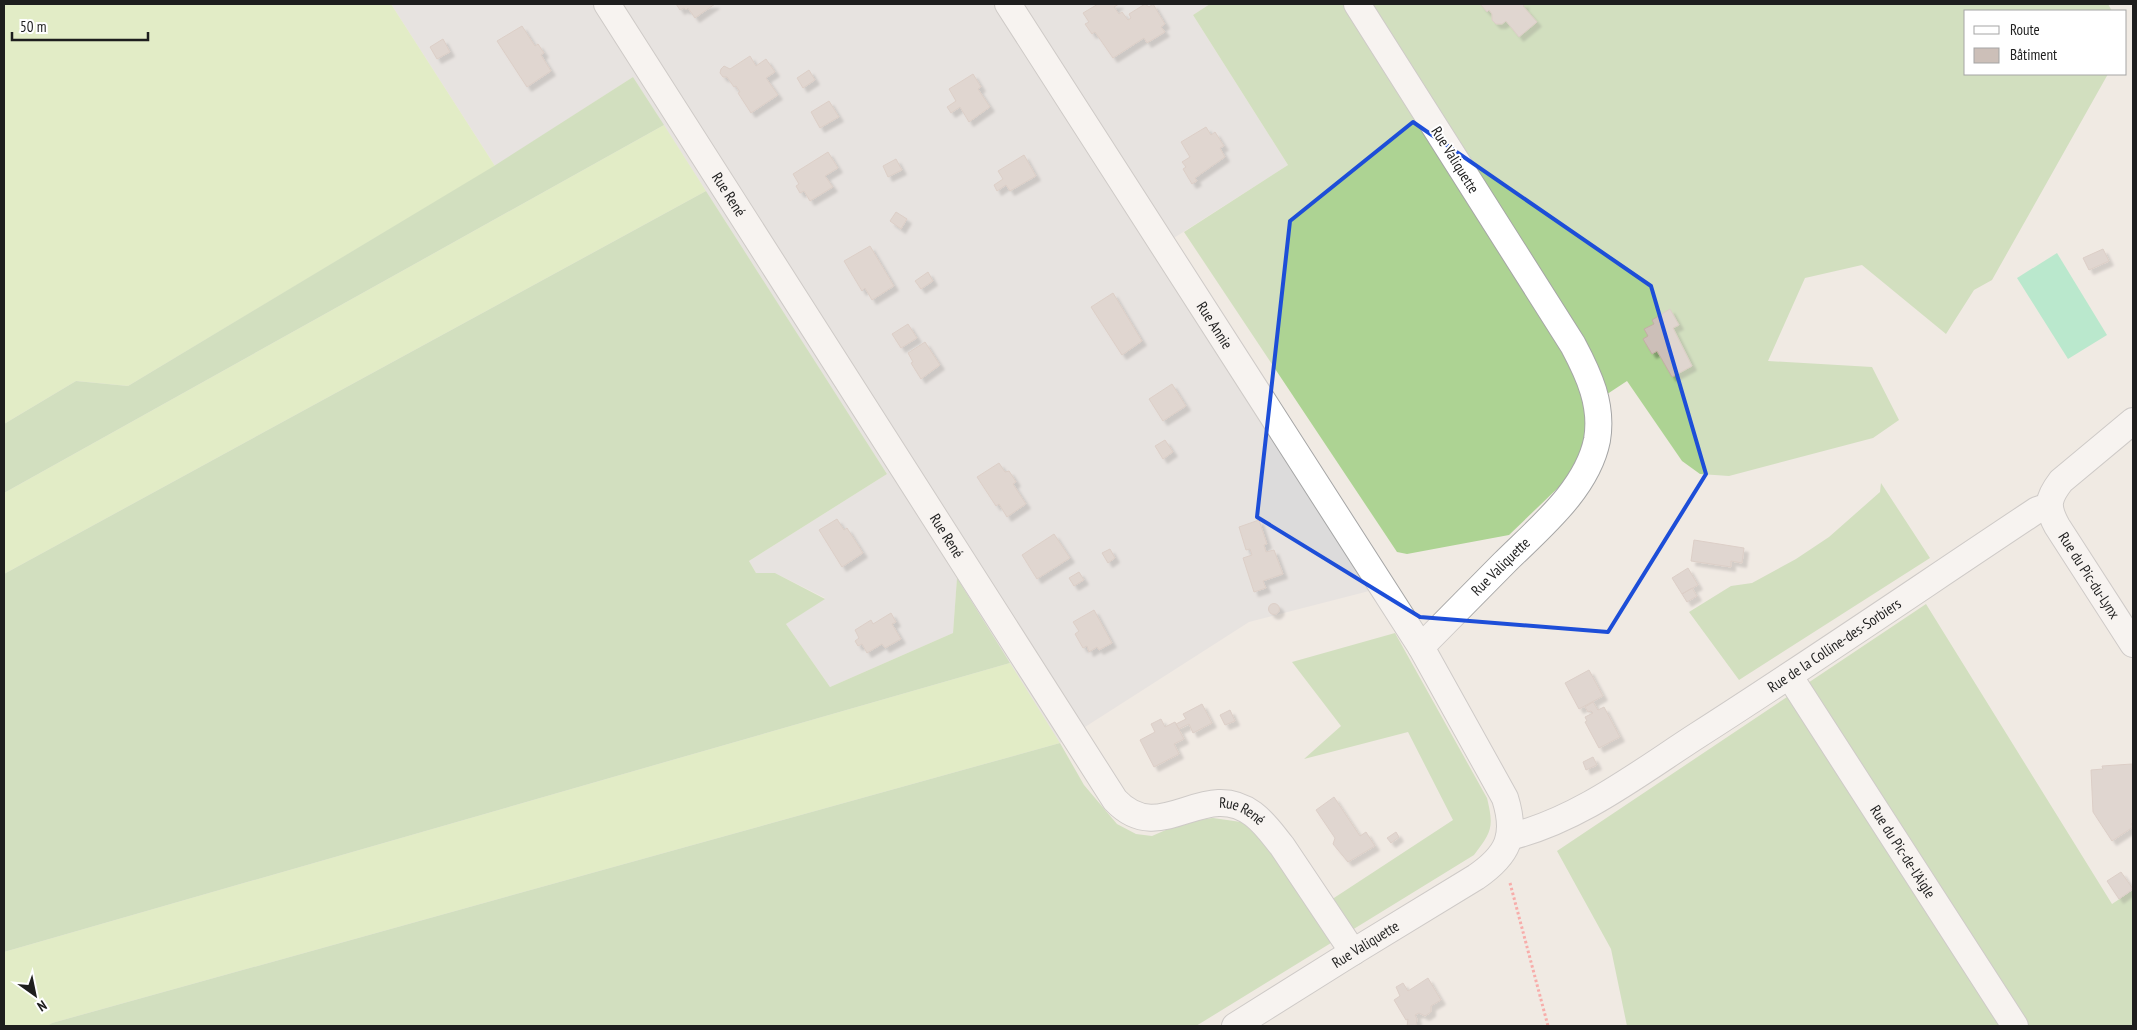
<svg xmlns="http://www.w3.org/2000/svg" width="2137" height="1030" font-family="'PT Sans Narrow',sans-serif">
	<style>
		.residential { fill: #dcdbdb }
		.grass { fill: #d1efa3 }
		.forest { fill: #add393 }
		.pitch { fill: #79e7b1 }
		.building { fill: #ccbfb8; stroke: #c3aea4; filter: url(#shadow) }
		.lines { fill: none; stroke-linecap: round; stroke-linejoin: round }
		.minor-casing { stroke: #a5a5a5; stroke-width: 28 }
		.path { stroke: #ff6565; stroke-width: 3; stroke-dasharray: 2.5 2.5; stroke-linecap: butt }
		.minor { stroke: #fff; stroke-width: 26 }
		.marked { fill: none; stroke: #1d4ed8; stroke-width: 4; stroke-linejoin: round }
		.labels { text-anchor: middle; stroke-width: 4; stroke-linejoin: round; paint-order: stroke }
		.street-label { font-size: 15px; fill: #1e1e1e; stroke: #fff }
	</style>
	<defs>
		<filter id="shadow"><feDropShadow dx="4.5" dy="4.5" stdDeviation="1" flood-color="#0004"/></filter>
	</defs>
	<rect width="100%" height="100%" fill="#f0eae3"/>
	<!-- residential -->
	<path class="residential" d="M 391,4 L 1210,4 L 1193,15 L 1288,165 L 1155,250 L 1373,590 L 1249,622 L 1060,743 L 957,579 L 953,633 L 830,687 L 786,624 L 825,598 L 775,573 L 756,573 L 749,561 L 887,474 L 633,77 L 495,166 Z"/>
	<!-- grass -->
	<path class="grass" d="M 4,4 L 391,4 L 495,166 L 128,386 L 76,381 L 4,424 Z
		M 664,125 L 706,191 L 4,574 L 4,493 Z
		M 1010,663 L 1060,743 L 52,1023 L 47,1026 L 4,1026 L 4,952 Z"/>
	<!-- forest -->
	<path class="forest" d="M 1210,4 L 2108,4 L 2112,11 L 1966,11 L 1966,74 L 2108,74 L 1992,280 L 1974,290 L 1946,334 L 1862,265 L 1805,278 L 1768,361 L 1872,367 L 1899,420 L 1873,438 L 1729,476 L 1700,474 L 1682,461 L 1627,381 L 1586,408 L 1587,431 L 1581,457 L 1563,483 L 1509,535 L 1407,554 L 1397,552 L 1184,232 L 1288,165 L 1193,15 Z
		M 633,77 L 664,125 L 4,493 L 4,424 L 76,381 L 128,386 L 494,166 Z
		M 706,191 L 887,474 L 749,561 L 756,573 L 775,573 L 825,599 L 786,624 L 830,687 L 953,633 L 957,578 L 1010,663 L 4,952 L 4,574 Z
		M 1881,483 L 1930,558 L 1739,680 L 1689,612 L 1731,586 L 1752,583 L 1796,559 L 1829,537 L 1880,492 Z
		M 1926,604 L 2112,904 L 2133,890 L 2133,1026 L 1627,1026 L 1611,949 L 1557,851 Z
		M 1395,633 L 1487,798 C 1494,827 1492,832 1474,855 L 1196,1026 L 47,1026 L 52,1023 L 1060,743 L 1084,785 L 1117,824 L 1136,834 L 1152,836 L 1184,822 L 1213,818 L 1241,822 L 1262,836 L 1311,913 L 1453,820 L 1408,732 L 1304,759 L 1341,726 L 1292,662 Z"/>
	<!-- pitch -->
	<path class="pitch" d="M 2057,253 L 2107,335 L 2068,359 L 2017,278 Z"/>
	<!-- building -->
	<path class="building" d="M 676,4 L 715,4 L 695,18 L 688,8 L 686,10 L 684,8 L 680,10 Z
		M 1098,4 L 1119,4 L 1114,7 L 1119,14 L 1122,12 L 1128,20 L 1131,18 L 1129,14 L 1145,4 L 1149,7 L 1153,4 L 1165,24 L 1161,27 L 1165,32 L 1147,43 L 1144,38 L 1113,58 L 1095,32 L 1092,34 L 1085,24 L 1089,22 L 1083,13 Z
		M 1480,4 L 1525,4 L 1523,6 L 1537,22 L 1519,37 L 1506,21 L 1502,24 L 1496,24 L 1492,20 L 1492,14 L 1489,10 L 1487,12 Z
		M 522,26 L 535,46 L 538,44 L 544,53 L 541,55 L 551,71 L 527,87 L 497,41 Z
		M 443,39 L 450,52 L 437,59 L 430,47 Z
		M 750,56 L 756,66 L 766,59 L 775,72 L 766,78 L 778,95 L 751,113 L 738,93 L 740,92 L 736,86 L 734,87 L 727,77 L 723,77 L 720,73 L 721,69 L 724,66 L 730,69 Z
		M 809,70 L 815,80 L 803,88 L 797,78 Z
		M 973,74 L 981,87 L 978,89 L 990,107 L 969,122 L 960,107 L 951,113 L 947,107 L 956,101 L 949,89 Z
		M 829,101 L 839,117 L 820,128 L 811,112 Z
		M 1206,127 L 1211,135 L 1215,132 L 1224,146 L 1220,148 L 1225,157 L 1195,178 L 1197,181 L 1192,184 L 1183,169 L 1186,167 L 1182,162 L 1190,157 L 1181,142 Z
		M 828,152 L 838,168 L 825,176 L 833,187 L 810,201 L 804,191 L 800,193 L 796,186 L 799,184 L 793,174 Z
		M 1024,155 L 1036,176 L 1010,191 L 1006,185 L 997,191 L 994,185 L 1003,179 L 998,171 Z
		M 896,159 L 902,170 L 888,177 L 883,166 Z
		M 896,212 L 907,219 L 901,229 L 890,221 Z
		M 870,246 L 894,286 L 872,300 L 865,288 L 862,291 L 844,261 Z
		M 2103,249 L 2109,261 L 2089,270 L 2083,258 Z
		M 928,272 L 933,281 L 921,289 L 915,281 Z
		M 1113,293 L 1142,341 L 1122,355 L 1091,307 Z
		M 1670,309 L 1679,325 L 1673,328 L 1692,366 L 1672,377 L 1657,351 L 1652,354 L 1643,339 L 1648,336 L 1644,329 L 1654,324 L 1652,320 Z
		M 908,324 L 917,338 L 901,348 L 892,334 Z
		M 925,342 L 940,365 L 921,379 L 911,363 L 913,362 L 908,353 Z
		M 1172,384 L 1186,406 L 1163,421 L 1149,399 Z
		M 1165,440 L 1173,452 L 1163,459 L 1155,446 Z
		M 999,463 L 1005,472 L 1009,471 L 1013,477 L 1016,482 L 1013,484 L 1026,504 L 1007,517 L 999,504 L 996,506 L 977,477 Z
		M 837,519 L 844,530 L 847,528 L 863,553 L 842,567 L 819,530 Z
		M 1259,520 L 1267,544 L 1264,545 L 1266,552 L 1274,550 L 1283,574 L 1263,581 L 1266,588 L 1254,592 L 1243,558 L 1252,555 L 1250,549 L 1246,550 L 1239,527 Z
		M 1054,534 L 1070,558 L 1037,579 L 1022,555 Z
		M 1694,540 L 1744,548 L 1742,563 L 1731,561 L 1731,567 L 1691,561 Z
		M 1110,549 L 1115,558 L 1108,563 L 1102,553 Z
		M 1688,568 L 1698,585 L 1682,594 L 1672,578 Z
		M 1079,572 L 1084,580 L 1074,586 L 1069,578 Z
		M 1692,588 L 1697,596 L 1687,602 L 1682,594 Z
		M1268.5 609a5.5 5.5 0 1 1 11 0a5.5 5.5 0 1 1-11 0Z
		M 1094,610 L 1112,643 L 1099,650 L 1097,647 L 1089,652 L 1087,646 L 1083,648 L 1075,634 L 1079,631 L 1073,622 Z
		M 891,613 L 896,622 L 892,624 L 901,639 L 885,648 L 882,644 L 867,653 L 862,644 L 858,646 L 855,641 L 859,638 L 855,630 L 871,620 L 873,624 Z
		M 1589,670 L 1603,696 L 1579,709 L 1565,683 Z
		M 1593,702 L 1598,710 L 1604,707 L 1620,737 L 1599,748 L 1585,722 L 1587,721 L 1585,717 L 1593,713 L 1591,711 L 1588,712 L 1585,707 Z
		M 1202,704 L 1212,723 L 1193,733 L 1189,724 L 1179,729 L 1176,724 L 1186,719 L 1183,714 Z
		M 1230,710 L 1235,721 L 1225,725 L 1220,715 Z
		M 1161,719 L 1165,727 L 1175,722 L 1184,739 L 1174,744 L 1179,754 L 1154,767 L 1140,740 L 1155,732 L 1151,724 Z
		M 1593,757 L 1597,765 L 1586,770 L 1583,762 Z
		M 2132,764 L 2133,822 L 2131,824 L 2133,827 L 2112,841 L 2093,812 L 2091,770 L 2103,769 L 2102,766 Z
		M 1334,797 L 1360,836 L 1366,832 L 1375,846 L 1348,862 L 1333,844 L 1335,838 L 1316,810 Z
		M 1396,832 L 1399,837 L 1391,843 L 1387,838 Z
		M 2121,872 L 2133,889 L 2119,899 L 2107,881 Z
		M 1428,978 L 1441,1000 L 1431,1006 L 1431,1012 L 1425,1016 L 1419,1013 L 1415,1015 L 1417,1019 L 1416,1026 L 1407,1026 L 1408,1019 L 1406,1020 L 1394,1000 L 1400,996 L 1396,987 L 1403,983 L 1408,991 Z"/>
	<g class="lines">
		<defs>
			<g id="minor">
				<path id="s1" d="M 607,4 L 1115,800 C 1161,849 1203,777 1253,814 C 1265,823 1273,835 1282,846 L 1353,952"/>
				<path id="s2" d="M 1008,4 L 1421,647"/>
				<path id="s3" d="M 2133,421 L 2061,481 C 2048,498 2046,506 2057,526 L 2133,644"/>
				<path id="s4" d="M 1790,677 L 2015,1026"/>
				<path id="s5" d="M 1509,837 C 1579,820 1639,773 1698,735 C 1812,662 1924,585 2037,510 L 2049,506"/>
				<path id="s6" d="M 1235,1026 L 1353,952 L 1476,877 C 1508,855 1517,836 1505,798 L 1421,647 C 1449,619 1476,591 1504,563 C 1538,529 1587,490 1597,440 C 1603,405 1589,375 1573,345 L 1357,4"/>
			</g>
		</defs>
		<!-- minor casing -->
		<use href="#minor" class="minor-casing"/>
		<!-- path -->
		<path class="path" d="M 1510,883 L 1548,1026"/>
		<!-- minor -->
		<use href="#minor" class="minor"/>
	</g>
	<!-- marked area -->
	<path d="M0 0H2137V1030H0ZM 1413,122 L 1651,286 L 1706,474 L 1608,632 L 1420,617 L 1257,517 L 1290,221 Z" fill="#f0eae3" fill-opacity=".55" fill-rule="evenodd"/>
	<path class="marked" d="M 1413,122 L 1651,286 L 1706,474 L 1608,632 L 1420,617 L 1257,517 L 1290,221 Z"/>
	<g class="labels">
		<!-- street labels -->
		<g class="street-label">
			<text transform="translate(1455 160) rotate(58)" y="5">Rue Valiquette</text>
			<text dy="5" stroke="none"><textPath href="#s1" startOffset="226">Rue René</textPath></text>
			<text dy="5" stroke="none"><textPath href="#s2" startOffset="382">Rue Annie</textPath></text>
			<text dy="5" stroke="none"><textPath href="#s1" startOffset="631">Rue René</textPath></text>
			<text dy="5" stroke="none"><textPath href="#s6" startOffset="662">Rue Valiquette</textPath></text>
			<text dy="5" stroke="none"><textPath href="#s3" startOffset="202">Rue du Pic-du-Lynx</textPath></text>
			<text dy="5" stroke="none"><textPath href="#s5" startOffset="379">Rue de la Colline-des-Sorbiers</textPath></text>
			<text dy="5" stroke="none"><textPath href="#s1" startOffset="1080">Rue René</textPath></text>
			<text dy="5" stroke="none"><textPath href="#s4" startOffset="208">Rue du Pic-de-l'Aigle</textPath></text>
			<text dy="5" stroke="none"><textPath href="#s6" startOffset="154">Rue Valiquette</textPath></text>
		</g>
	</g>
	<!-- border -->
	<rect width="2137" height="1030" fill="none" stroke="#1e1e1e" stroke-width="10"/>
	<!-- legend -->
	<rect x="1964" y="10" width="162" height="65" fill="#ffffff" stroke="#a5a5a5"/>
	<rect x="1974" y="26" width="25" height="8" fill="#ffffff" stroke="#a5a5a5"/>
	<text x="2010" y="35" font-size="15" fill="#1e1e1e">Route</text>
	<rect x="1974" y="48" width="25" height="15" fill="#ccbfb8" stroke="#a5a5a5"/>
	<text x="2010" y="60" font-size="15" fill="#1e1e1e">Bâtiment</text>
	<!-- north arrow -->
	<g transform="translate(35 995) rotate(147)" stroke="#ffffff" stroke-width="4" paint-order="stroke">
	<path d="M0-4L9 19L0 12L-9 19Z" fill="#1e1e1e"/>
	<text y="-8" font-size="14" font-weight="bold" text-anchor="middle" fill="#1e1e1e">N</text>
	</g>
	<!-- scale -->
	<path d="M12 32v8h136v-8" fill="none" stroke="#1e1e1e" stroke-width="2.5"/>
	<text x="20" y="32" font-size="15" fill="#1e1e1e" stroke="#ffffff" stroke-width="4" paint-order="stroke">50 m</text>
</svg>
